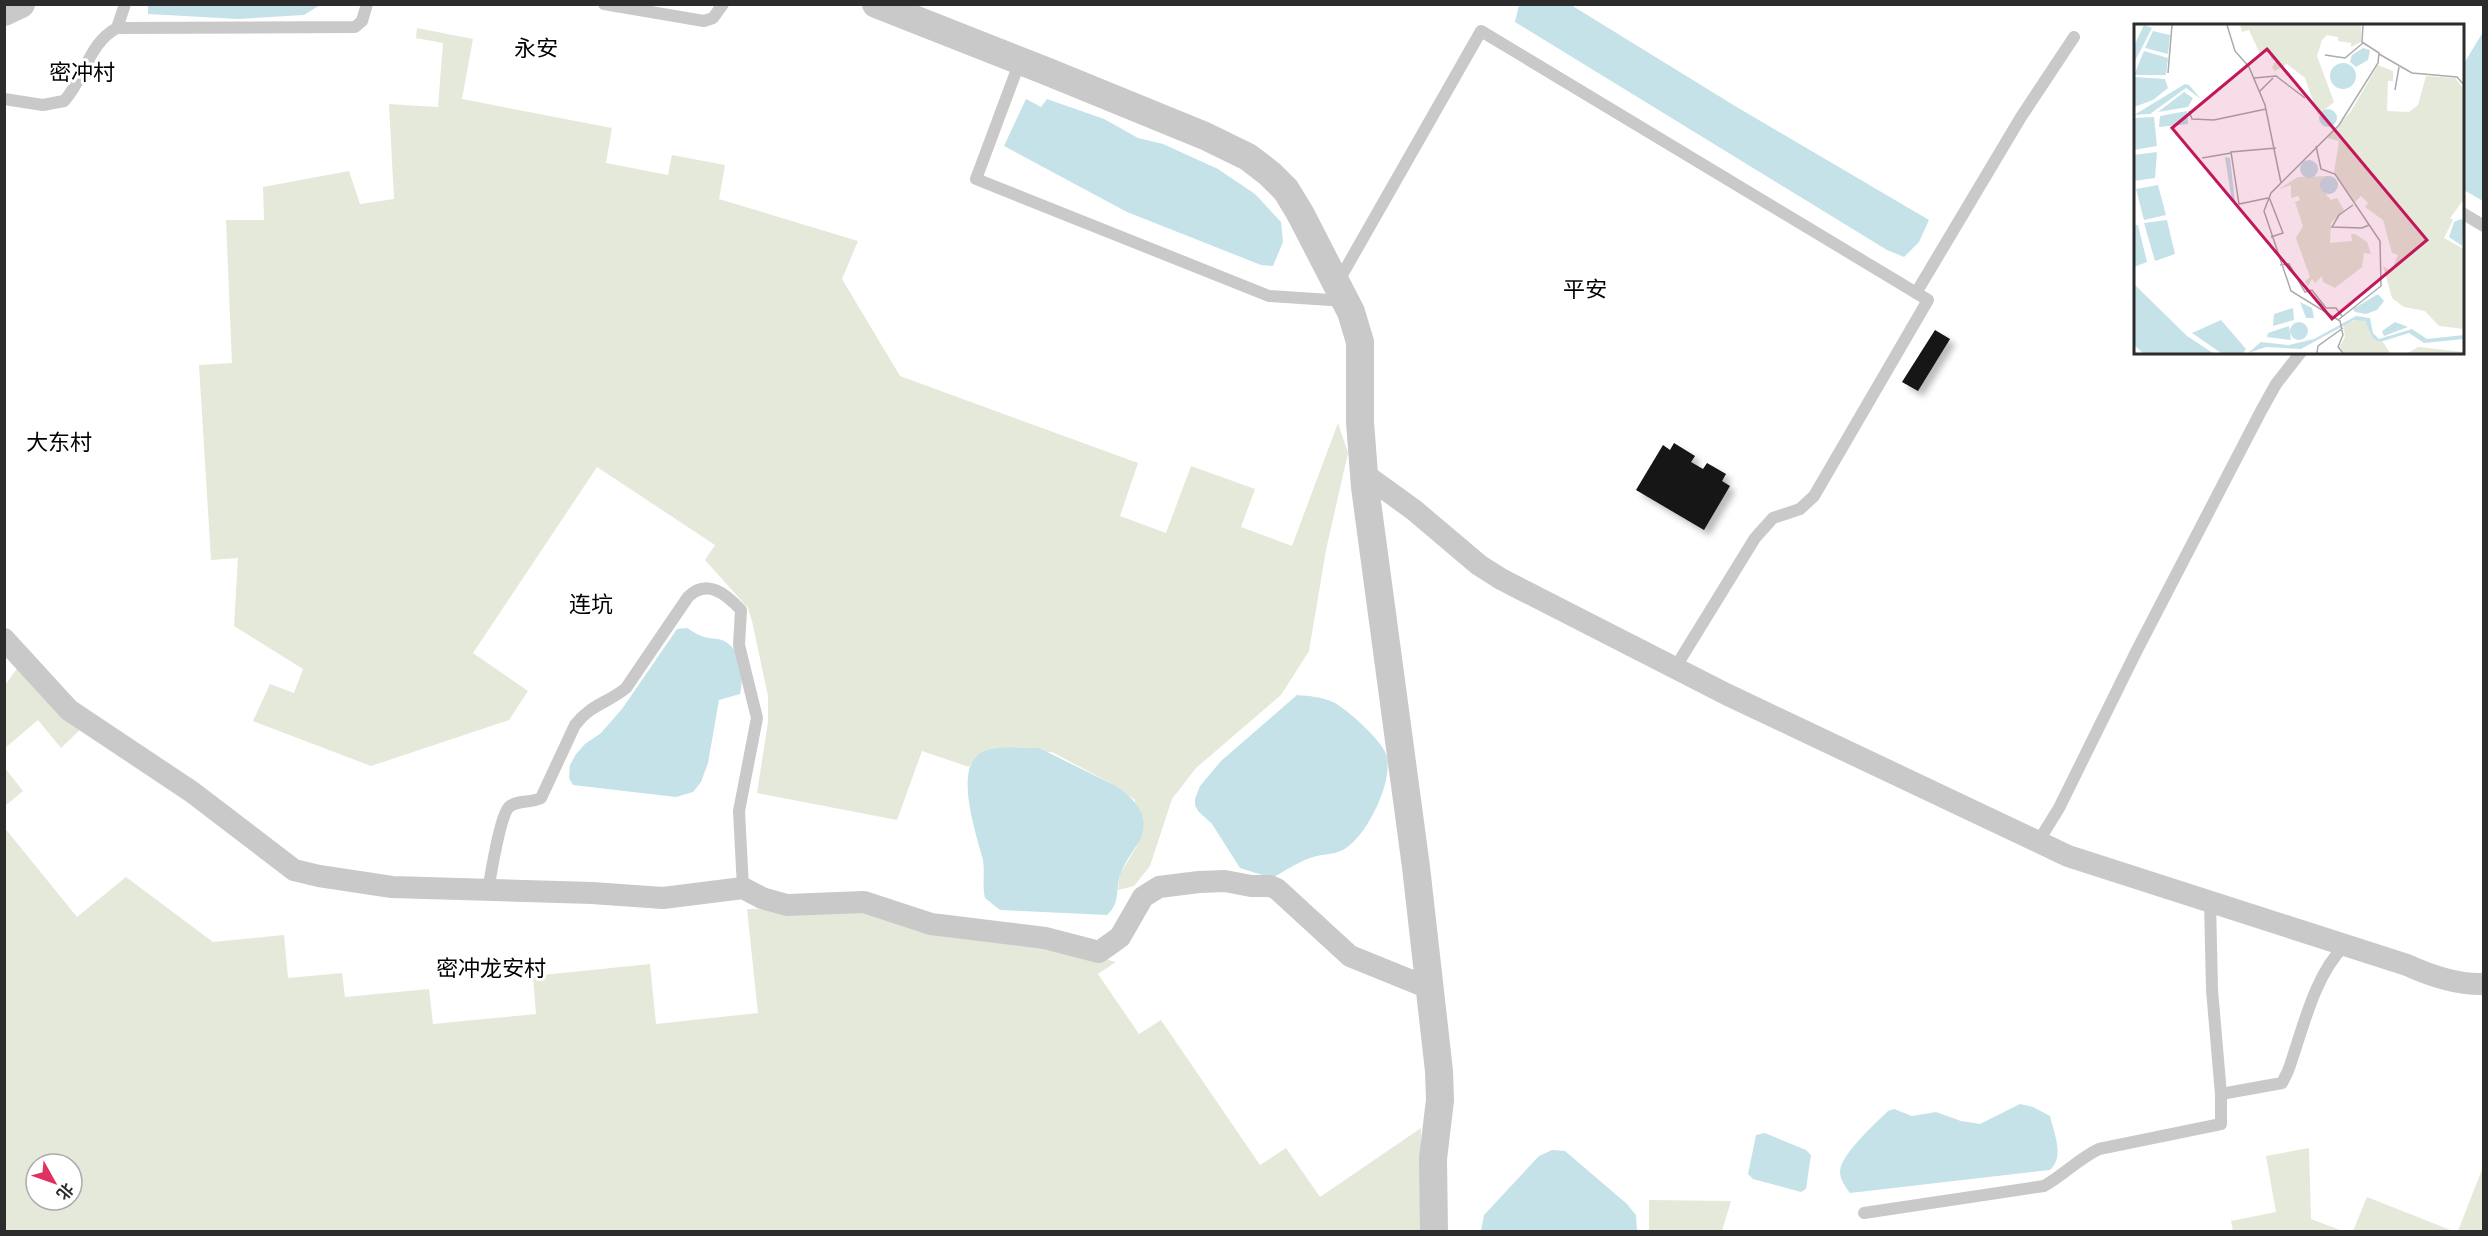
<svg xmlns="http://www.w3.org/2000/svg" width="2488" height="1236" font-family="'Open Sans','Noto Sans SC',sans-serif">
	<style>
		.green { fill: #e5e9d9; fill-rule: evenodd }
		.water { fill: #c5e2e9 }
		.building { fill: #131313; filter: url(#shadow) }
		.lines { fill: none; stroke-linecap: round; stroke-linejoin: round }
		.service { stroke: #c9c9c9; stroke-width: 12 }
		.minor { stroke: #c9c9c9; stroke-width: 22 }
		.tertiary { stroke: #c9c9c9; stroke-width: 28 }
		.labels { text-anchor: middle; stroke-width: 6; stroke-linejoin: round; paint-order: stroke }
		.quarter-label { font-size: 22px; fill: #000; stroke: #fff }
		.inset-road { fill: none; stroke: #ababab; stroke-width: 1.5 }
		.view { fill: #c2185b; fill-opacity: 0.15; stroke: #c2185b; stroke-width: 3 }
		.inset-edge { fill: none; stroke: #2c2c2c; stroke-width: 3 }
	</style>
	<defs>
		<filter id="shadow"><feDropShadow dx="5.5" dy="5.5" stdDeviation="3" flood-color="#0004"/></filter>
	</defs>
	<rect width="100%" height="100%" fill="#fff"/>
	<!-- green -->
	<path class="green" d="M 417,28 L 473,39 L 462,99 L 612,128 L 606,163 L 668,175 L 672,155 L 725,165 L 719,199 L 858,241 L 842,279 L 900,376 L 1138,463 L 1120,516 L 1166,533 L 1191,466 L 1255,489 L 1241,527 L 1292,546 L 1338,423 L 1348,453 L 1326,550 L 1309,651 L 1281,695 L 1196,768 L 1172,799 L 1150,866 L 1134,886 L 1118,890 L 1120,874 L 1138,844 L 1135,800 L 1114,785 L 1052,752 L 976,756 L 969,767 L 922,751 L 897,820 L 757,793 L 768,722 L 768,696 L 752,621 L 748,608 L 705,560 L 715,545 L 597,467 L 473,653 L 528,691 L 509,720 L 371,766 L 253,721 L 270,684 L 294,693 L 303,669 L 234,626 L 238,558 L 211,560 L 199,365 L 232,363 L 226,220 L 264,220 L 263,187 L 349,171 L 360,204 L 394,199 L 389,104 L 438,107 L 443,43 L 416,38 Z
		M 19,666 L 85,725 L 61,748 L 38,720 L 5,748 L 5,685 Z
		M 5,768 L 23,791 L 5,806 L 4,806 Z
		M 4,827 L 77,917 L 126,877 L 213,942 L 284,935 L 288,978 L 342,973 L 345,997 L 429,989 L 433,1024 L 536,1014 L 533,976 L 650,964 L 656,1024 L 758,1013 L 747,909 L 851,908 L 1078,952 L 1116,962 L 1098,974 L 1139,1034 L 1161,1020 L 1260,1165 L 1286,1148 L 1320,1197 L 1421,1128 L 1421,1231 L 5,1231 ZM 36,1164 L 72,1164 L 72,1200 L 36,1200 Z
		M 2309,1148 L 2311,1219 L 2343,1231 L 2233,1231 L 2231,1221 L 2276,1212 L 2266,1156 Z
		M 2483,1167 L 2483,1231 L 2458,1231 Z
		M 2367,1197 L 2453,1231 L 2353,1231 Z
		M 1649,1200 L 1731,1201 L 1722,1231 L 1649,1232 Z"/>
	<!-- water -->
	<path class="water" d="M 148,5 L 148,4 L 320,5 L 304,15 L 238,19 L 148,14 Z
		M 1519,5 L 1571,5 L 1735,106 L 1929,220 L 1919,242 L 1904,257 L 1887,250 L 1515,22 Z
		M 2483,32 L 2483,201 L 2462,189 L 2463,65 Z
		M 1026,99 L 1041,107 L 1047,99 L 1104,119 L 1138,138 L 1163,144 L 1218,169 L 1255,194 L 1281,222 L 1283,242 L 1273,266 L 1261,265 L 1127,212 L 1004,146 Z
		M 687,628 C 692,631 698,635 704,637 C 710,639 716,638 722,640 C 742,648 744,677 740,694 L 719,700 L 708,763 L 701,782 L 693,792 L 676,797 L 573,785 L 569,778 L 570,765 L 576,754 L 585,744 L 601,733 L 622,709 L 677,629 Z
		M 1297,695 C 1309,696 1322,697 1333,702 C 1347,709 1385,743 1387,757 C 1392,782 1370,828 1351,844 C 1339,855 1331,853 1317,856 C 1302,859 1285,871 1272,878 L 1240,868 L 1212,824 L 1198,811 L 1195,805 L 1195,799 L 1200,786 L 1221,761 Z
		M 1039,748 L 1114,785 C 1136,798 1154,820 1137,845 C 1131,854 1125,862 1121,873 C 1115,888 1121,903 1107,915 L 1000,910 L 985,898 C 982,885 985,873 983,860 C 977,836 954,771 979,754 C 994,744 1022,749 1039,748 Z
		M 2020,1104 L 2033,1107 L 2050,1116 C 2054,1134 2065,1156 2050,1170 L 1850,1193 C 1845,1186 1840,1180 1840,1171 C 1841,1154 1876,1123 1888,1111 L 1894,1109 L 1912,1116 L 1936,1112 L 1961,1121 L 1980,1124 Z
		M 1765,1133 L 1806,1150 L 1811,1155 L 1806,1189 L 1801,1192 L 1753,1179 L 1748,1174 L 1756,1135 Z
		M 1552,1150 L 1565,1151 L 1627,1204 L 1636,1215 L 1637,1231 L 1481,1231 L 1484,1215 L 1539,1156 Z"/>
	<!-- building -->
	<path class="building" d="M 1935,330 L 1950,339 L 1918,391 L 1902,382 Z
		M 1674,443 L 1695,456 L 1691,462 L 1703,469 L 1707,463 L 1726,474 L 1722,481 L 1730,486 L 1704,530 L 1636,490 L 1663,445 L 1670,450 Z"/>
	<g class="lines">
		<!-- service -->
		<path class="service" d="M 604,4 L 704,21 L 713,18 L 723,4
			M 117,28 L 125,4
			M 1020,61 L 976,179 L 1269,296 L 1345,301
			M 4,99 L 43,105 L 64,101 C 85,79 88,43 117,28 L 355,27 L 362,21 L 367,4
			M 2462,213 L 2484,226
			M 1338,282 L 1481,31 L 1928,300 L 1814,496 L 1800,509 L 1773,518 L 1755,538 L 1675,668
			M 1916,293 L 2021,117 L 2074,37
			M 2038,842 L 2059,808 L 2137,650 L 2261,411 L 2276,384 L 2301,352
			M 488,890 C 491,874 500,816 509,807 C 516,800 532,803 541,798 L 575,725 C 591,704 608,703 626,688 L 688,597 C 707,578 726,594 741,610 L 739,645 L 757,718 L 739,811 L 743,888
			M 2210,901 L 2212,990 L 2221,1094
			M 1864,1213 L 2044,1186 C 2064,1175 2078,1159 2099,1149 L 2221,1124 L 2221,1094 L 2282,1083 L 2288,1071 C 2303,1030 2313,977 2345,945"/>
		<!-- minor -->
		<path class="minor" d="M 1364,474 L 1414,510 L 1479,565 L 1501,579 L 1726,694 L 2068,856 L 2407,965 C 2431,976 2457,985 2484,984
			M 4,639 L 69,710 L 192,792 L 294,870 L 319,876 L 392,887 L 592,893 L 663,898 L 743,888 L 762,898 L 787,905 L 864,902 L 931,924 L 1045,938 L 1099,952 L 1120,937 L 1143,897 L 1159,887 L 1199,882 L 1225,881 L 1251,886 L 1270,886 L 1277,889 L 1350,956 L 1429,988"/>
		<!-- tertiary -->
		<path class="tertiary" d="M 876,4 L 1046,71 L 1205,136 L 1248,157 L 1270,174 L 1286,190 L 1300,213 L 1351,312 L 1360,342 L 1360,422 L 1365,487 L 1416,867 L 1439,1071 L 1440,1100 L 1433,1159 L 1434,1232
			M 4,12 L 21,4"/>
	</g>
	<g class="labels">
		<!-- quarter labels -->
		<g class="quarter-label">
			<text x="536" y="56">永安</text>
			<text x="82" y="80">密冲村</text>
			<text x="1585" y="297">平安</text>
			<text x="59" y="450">大东村</text>
			<text x="591" y="612">连坑</text>
			<text x="491" y="976">密冲龙安村</text>
		</g>
	</g>
	<!-- overview -->
	<g transform="translate(2134 24)">
		<rect width="330" height="330" fill="#fff"/>
		<path d="M 106,1 L 227,1 L 227,18 L 217,23 L 217,19 L 204,17 L 204,13 L 193,11 L 188,16 L 183,32 L 200,78 L 184,91 L 171,54 L 153,40 L 141,47 L 138,44 L 142,36 L 138,36 L 135,27 L 126,30 L 115,6 L 108,8 ZM 244,41 L 259,47 L 259,57 L 254,57 L 253,87 L 275,88 L 284,81 L 292,52 L 321,54 L 330,65 L 330,175 L 316,194 L 319,196 L 310,214 L 330,225 L 330,305 L 305,302 L 291,287 L 270,283 L 258,274 L 249,242 L 257,247 L 264,231 L 258,229 L 249,196 L 231,183 L 234,179 L 227,172 L 220,179 L 200,148 L 205,117 L 193,114 L 217,87 ZM 195,152 L 189,154 L 193,172 L 197,176 L 203,174 L 210,186 L 197,199 L 196,219 L 218,217 L 217,210 L 221,210 L 233,218 L 237,230 L 230,229 L 228,243 L 201,264 L 189,258 L 188,252 L 181,259 L 178,255 L 174,262 L 171,257 L 176,253 L 162,214 L 169,202 L 161,178 L 166,176 L 164,172 L 157,174 L 157,161 L 145,165 L 164,153 ZM 225,295 L 232,298 L 239,315 L 249,318 L 256,329 L 211,329 L 205,324 L 211,313 L 209,300 ZM 284,323 L 330,328 L 330,329 L 274,329 Z" fill="#e5e9d9"/>
		<path d="M 10,1 L 18,4 L 0,39 L 0,22 ZM 19,7 L 36,11 L 34,30 L 11,24 ZM 229,24 L 236,26 L 234,36 L 222,43 L 216,38 L 218,31 ZM 10,27 L 34,34 L 32,51 L 0,51 ZM196 52a13 13 0 1 1 26 0a13 13 0 1 1-26 0ZM 0,53 L 31,55 L 34,64 L 19,76 L 0,83 ZM 51,60 L 55,61 L 67,75 L 52,64 L 16,90 L 0,91 ZM 50,68 L 59,74 L 54,83 L 24,88 ZM185 94a9 9 0 1 1 18 0a9 9 0 1 1-18 0ZM 53,87 L 54,100 L 25,103 L 26,92 ZM 20,93 L 23,122 L 0,126 L 0,94 ZM 23,128 L 21,154 L 0,157 L 0,131 ZM 91,133 L 96,134 L 101,178 L 98,178 ZM166 145a9 9 0 1 1 18 0a9 9 0 1 1-18 0ZM186 161a9 9 0 1 1 18 0a9 9 0 1 1-18 0ZM 24,161 L 32,191 L 10,196 L 2,165 ZM 327,195 L 330,197 L 328,222 L 315,213 L 320,198 ZM 33,196 L 41,230 L 21,237 L 10,199 ZM 0,201 L 4,201 L 13,238 L 0,243 ZM 0,260 L 53,312 L 79,329 L 9,329 L 0,321 ZM 244,270 L 250,277 L 243,286 L 232,290 L 221,288 L 219,285 ZM 166,278 L 178,284 L 180,294 L 172,294 ZM 159,284 L 160,296 L 139,302 L 140,290 ZM 222,292 L 236,294 L 239,309 L 245,315 L 278,305 L 293,315 L 330,311 L 330,315 L 290,319 L 275,309 L 246,318 L 239,315 L 231,297 L 220,296 L 167,325 L 132,323 L 114,329 L 127,318 L 155,321 L 180,315 ZM 87,296 L 112,325 L 109,329 L 87,329 L 58,309 ZM156 307a9 9 0 1 1 18 0a9 9 0 1 1-18 0ZM 261,298 L 274,303 L 250,312 L 248,307 ZM 155,302 L 157,316 L 133,313 L 134,309 Z" fill="#c5e2e9"/>
		<path class="inset-road" d="M 93,1 L 101,27 L 115,43 L 131,81 L 147,159M 245,30 L 278,49 L 323,53 L 330,61M 191,31 L 211,34 L 229,19M 34,49 L 38,1M 120,54 L 142,52 L 171,74M 261,66 L 265,43M 125,68 L 139,54M 55,87 L 58,95 L 80,96 L 132,85M 182,122 L 187,145 L 201,150 L 246,217 L 247,262 L 204,296M 68,134 L 97,129M 135,173 L 149,209 L 137,213M 134,174 L 105,180 L 97,128 L 142,124M 219,181 L 205,191 L 198,203 L 228,204 L 235,201M 146,241 L 155,240 L 171,268 L 178,266 L 192,284 L 202,284 L 208,292M 183,329 L 184,322 L 209,304M 209,329 L 204,323 L 209,311 L 206,297 L 157,267 L 130,187 L 137,169 L 205,101 L 244,39 L 245,29 L 228,18 L 229,1"/>
		<path class="view" d="M 133,25 L 293,216 L 198,295 L 38,104 Z"/>
		<rect width="330" height="330" class="inset-edge"/>
	</g>
	<!-- border -->
	<rect width="2488" height="1236" fill="none" stroke="#2c2c2c" stroke-width="12"/>
	<!-- north arrow -->
	<g transform="translate(54 1182) rotate(130)"><circle r="28" fill="#ffffff" stroke="#ababab" stroke-width="1.5"/>
	<path d="M0-4.5L10 22L0 15L-10 22Z" fill="#df325f"/>
	<text y="-9" font-size="16" font-weight="bold" text-anchor="middle" fill="#2c2c2c">北</text>
	</g>
</svg>
